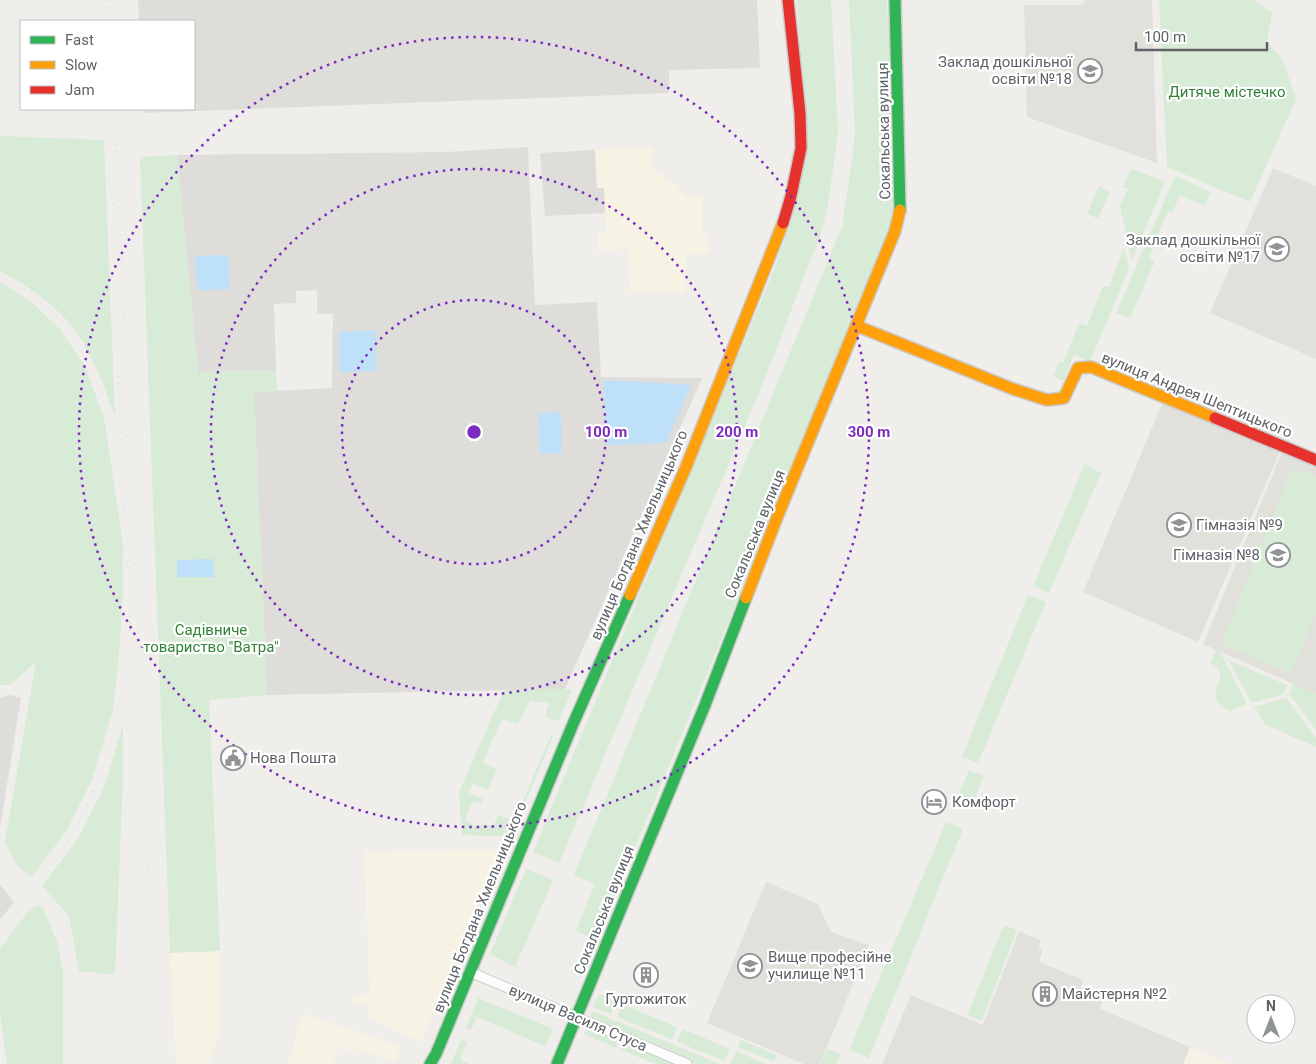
<svg xmlns="http://www.w3.org/2000/svg" width="1316" height="1064" font-family="Roboto,sans-serif">
	<style>
		.commercial { fill: #f7f3e4 }
		.industrial { fill: #dfddda }
		.education { fill: #e2e0da }
		.green { fill: #d8ebd6 }
		.water { fill: #bfe0f9 }
		.lines { fill: none; stroke-linecap: round; stroke-linejoin: round }
		.street-casing { stroke: #cbcccc; stroke-width: 11 }
		.fast-casing { stroke: #cacacb; stroke-width: 14 }
		.slow-casing { stroke: #cacacb; stroke-width: 14 }
		.jam-casing { stroke: #cacacb; stroke-width: 14 }
		.street { stroke: #fdfcfc; stroke-width: 9 }
		.fast { stroke: #30b455; stroke-width: 11 }
		.slow { stroke: #ff9f0a; stroke-width: 11 }
		.jam { stroke: #e5322d; stroke-width: 11 }
		.rail { stroke: #e4e4e4; stroke-width: 2.5; stroke-dasharray: 1 6; stroke-linecap: butt }
		.ring { fill: none; stroke: #7b2cbf; stroke-width: 2.5; stroke-dasharray: 2.5 5 }
		.labels { text-anchor: middle; stroke-width: 4.5; stroke-linejoin: round; paint-order: stroke }
		.poi-label { font-size: 15px; fill: #5f6368; stroke: #fff; text-anchor: start }
		.park-label { font-size: 15px; fill: #348238; stroke: #fff }
		.street-label { font-size: 15px; fill: #5f6368; stroke: #fff }
		.centre { fill: #7b2cbf; stroke: #fff; stroke-width: 2.5 }
		.ring-label { font-size: 15px; text-anchor: middle; font-weight: bold; fill: #7b2cbf; stroke: #fff; stroke-width: 4.5; stroke-linejoin: round; paint-order: stroke }
	</style>
	<rect width="100%" height="100%" fill="#efeeea"/>
	<!-- commercial -->
	<path class="commercial" d="M 652,148 L 653,169 L 677,186 L 685,196 L 702,197 L 702,232 L 707,236 L 709,253 L 686,255 L 685,292 L 630,292 L 628,249 L 598,250 L 598,232 L 606,232 L 604,189 L 597,188 L 595,150 Z
		M 499,850 L 421,1042 L 368,1018 L 369,1005 L 354,1005 L 353,995 L 370,994 L 364,851 Z
		M 220,951 L 221,997 L 220,1034 L 208,1064 L 176,1064 L 170,953 Z
		M 303,1014 L 400,1046 L 396,1062 L 352,1048 L 350,1051 L 338,1047 L 332,1064 L 288,1064 Z
		M 1190,1047 L 1229,1064 L 1183,1064 Z"/>
	<!-- industrial -->
	<path class="industrial" d="M 138,0 L 757,0 L 760,68 L 669,70 L 669,93 L 144,113 L 144,109 L 194,109 L 194,21 L 139,21 Z
		M 528,147 L 535,305 L 597,302 L 601,377 L 702,378 L 565,689 L 267,695 L 254,392 L 332,388 L 333,314 L 317,314 L 317,290 L 296,291 L 296,303 L 274,304 L 276,371 L 198,372 L 177,155 L 447,152 Z
		M 595,150 L 597,188 L 604,188 L 605,213 L 545,216 L 540,153 Z
		M 10,695 L 21,698 L 0,827 L 0,698 Z
		M 0,885 L 14,902 L 0,920 Z"/>
	<!-- education -->
	<path class="education" d="M 1084,0 L 1152,0 L 1157,163 L 1027,117 L 1024,5 L 1083,5 Z
		M 1273,168 L 1316,186 L 1316,359 L 1210,313 Z
		M 1162,404 L 1280,451 L 1198,642 L 1083,592 Z
		M 1282,452 L 1316,466 L 1316,694 L 1203,644 Z
		M 766,882 L 818,904 L 831,932 L 869,945 L 820,1064 L 804,1064 L 707,1023 Z
		M 1019,931 L 1040,940 L 1039,948 L 1043,949 L 1039,962 L 1083,980 L 1080,990 L 1103,1000 L 1100,1009 L 1190,1047 L 1183,1064 L 882,1064 L 911,995 L 983,1025 Z"/>
	<!-- green -->
	<path class="green" d="M 797,0 L 831,0 L 838,132 L 828,206 L 821,233 L 763,383 L 559,863 L 533,852 L 771,277 L 791,222 L 802,176 L 807,139 Z
		M 849,0 L 887,0 L 896,200 L 888,234 L 597,940 L 576,931 L 595,884 L 574,875 L 842,227 L 853,153 L 855,132 Z
		M 1159,0 L 1254,0 L 1272,13 L 1267,42 L 1282,58 L 1296,99 L 1250,202 L 1167,167 Z
		M 0,136 L 104,140 L 115,417 C 106,390 92,353 75,330 C 56,305 28,286 0,271 Z
		M 177,155 L 198,372 L 276,371 L 277,391 L 254,392 L 267,695 L 209,700 L 220,951 L 170,953 L 140,157 Z
		M 1131,169 L 1165,182 L 1132,260 L 1120,206 L 1128,189 L 1123,187 Z
		M 1175,176 L 1211,192 L 1205,206 L 1180,195 L 1172,213 L 1168,211 L 1149,258 L 1155,261 L 1130,318 L 1116,313 Z
		M 1099,186 L 1110,192 L 1098,219 L 1087,213 Z
		M 1124,247 L 1129,268 L 1090,362 L 1074,355 L 1063,381 L 1053,376 L 1059,362 L 1063,363 L 1079,323 L 1087,326 L 1103,286 L 1109,287 Z
		M 0,282 L 29,300 L 60,329 L 85,367 L 104,417 L 123,544 L 123,596 L 119,655 L 113,710 L 92,780 L 67,830 L 32,877 L 17,865 L 5,842 L 36,662 L 10,685 L 0,685 Z
		M 1085,464 L 1101,473 L 1049,593 L 1033,586 Z
		M 1293,467 L 1316,477 L 1316,614 L 1291,674 L 1221,644 Z
		M 1028,595 L 1046,602 L 978,763 L 962,757 Z
		M 1216,650 L 1220,652 L 1247,704 L 1230,711 C 1195,695 1238,676 1210,663 Z
		M 1228,660 L 1287,685 L 1283,694 L 1252,703 Z
		M 1294,684 L 1316,694 L 1316,730 L 1289,694 Z
		M 565,689 L 572,690 L 559,721 L 545,717 L 549,703 L 530,701 L 518,724 L 502,719 L 482,763 L 497,769 L 488,790 L 472,784 L 469,793 L 483,799 L 481,803 L 472,801 L 465,819 L 473,825 L 494,825 L 498,815 L 512,820 L 506,836 L 462,835 L 459,792 L 504,690 Z
		M 1286,698 L 1316,738 L 1316,747 L 1266,725 L 1254,707 Z
		M 123,723 L 123,777 L 115,975 L 79,971 L 69,916 L 42,886 L 78,838 L 105,785 Z
		M 551,735 L 553,736 L 522,811 L 519,810 Z
		M 969,770 L 984,776 L 973,802 L 958,796 Z
		M 946,822 L 963,829 L 869,1058 L 849,1050 Z
		M 526,869 L 553,880 L 515,967 L 490,954 Z
		M 42,905 L 57,942 L 63,972 L 63,1064 L 7,1064 L 0,1012 L 0,949 L 30,909 Z
		M 1004,925 L 1017,930 L 982,1021 L 967,1015 Z
		M 599,994 L 616,1001 L 611,1014 L 593,1007 Z
		M 478,998 L 553,1029 L 545,1046 L 477,1017 L 471,1030 L 466,1028 Z
		M 622,1004 L 677,1027 L 672,1039 L 617,1017 Z
		M 592,1011 L 720,1064 L 697,1064 L 589,1020 Z
		M 586,1029 L 618,1041 L 616,1048 L 584,1034 Z
		M 683,1029 L 730,1049 L 725,1061 L 677,1042 Z
		M 461,1040 L 467,1042 L 460,1060 L 470,1064 L 451,1064 Z
		M 741,1040 L 777,1055 L 774,1062 L 738,1047 Z
		M 625,1041 L 679,1064 L 656,1064 L 621,1050 Z
		M 827,1049 L 840,1054 L 836,1064 L 821,1064 Z
		M 736,1051 L 766,1064 L 730,1064 Z"/>
	<!-- water -->
	<path class="water" d="M 228,255 L 230,289 L 197,290 L 195,256 Z
		M 376,330 L 376,371 L 339,372 L 339,332 Z
		M 604,380 L 691,385 L 666,443 L 606,445 Z
		M 561,412 L 562,453 L 540,454 L 538,413 Z
		M 213,559 L 214,577 L 177,577 L 177,560 Z"/>
	<g class="lines">
		<defs>
			<path id="street" d="M 470,972 L 687,1064"/>
			<path id="fast" d="M 895,0 L 900,210
				M 430,1064 L 436,1054 L 573,724 L 630,595
				M 557,1064 L 705,705 L 746,598"/>
			<path id="slow" d="M 857,326 L 1013,389 L 1047,400 L 1064,398 L 1078,368 L 1091,367 L 1215,418
				M 630,595 L 686,467 L 783,223
				M 746,598 L 778,515 L 895,231 L 900,210"/>
			<path id="jam" d="M 783,223 L 791,196 L 801,148 L 800,113 L 788,0
				M 1215,418 L 1316,460"/>
		</defs>
		<!-- street casing -->
		<use href="#street" class="street-casing"/>
		<!-- fast casing -->
		<use href="#fast" class="fast-casing"/>
		<!-- slow casing -->
		<use href="#slow" class="slow-casing"/>
		<!-- jam casing -->
		<use href="#jam" class="jam-casing"/>
		<!-- street -->
		<use href="#street" class="street"/>
		<!-- fast -->
		<use href="#fast" class="fast"/>
		<!-- slow -->
		<use href="#slow" class="slow"/>
		<!-- jam -->
		<use href="#jam" class="jam"/>
		<!-- rail -->
		<path class="rail" d="M 109,0 L 110,21
			M 114,109 L 146,804 L 152,1064
			M 0,275 C 24,289 48,304 65,326 C 132,411 126,561 132,664
			M 116,327 L 122,457
			M 0,931 C 25,899 53,869 73,833 C 106,774 121,714 125,647"/>
	</g>
	<!-- distance rings -->
	<g class="ring">
		<circle cx="474" cy="432" r="132"/>
		<circle cx="474" cy="432" r="263"/>
		<circle cx="474" cy="432" r="395"/>
	</g>
	<!-- icons -->
	<defs>
		<symbol id="school-ring" viewBox="-11 -11 22 22"><circle r="9.5" fill="#fff" stroke="#919496" stroke-width="1.5"/><path d="M0-5L7-2L0 1L-7-2ZM-4 1L0 2.5L4 1V4Q0 6-4 4Z" fill="#919496"/></symbol>
		<symbol id="civic-ring" viewBox="-11 -11 22 22"><circle r="9.5" fill="#fff" stroke="#919496" stroke-width="1.5"/><path d="M-.6-6.5H3V-4.5H.6V-3L4-1V1h2V6H-6V1h2V-1L-.6-3ZM-1.2 2.5V6h2.4V2.5Z" fill="#919496"/></symbol>
		<symbol id="hotel-ring" viewBox="-11 -11 22 22"><circle r="9.5" fill="#fff" stroke="#919496" stroke-width="1.5"/><path d="M-6-4.5h1.5V1H6V5H4.5V3h-9V5H-6ZM-4 0a1.8 1.8 0 1 1 3.6 0ZM.5 0V-2.5h3Q6-2.5 6 0Z" fill="#919496"/></symbol>
		<symbol id="university-ring" viewBox="-11 -11 22 22"><circle r="9.5" fill="#fff" stroke="#919496" stroke-width="1.5"/><path d="M0-5L7-2L0 1L-7-2ZM-4 1L0 2.5L4 1V4Q0 6-4 4Z" fill="#919496"/></symbol>
		<symbol id="building-ring" viewBox="-11 -11 22 22"><circle r="9.5" fill="#fff" stroke="#919496" stroke-width="1.5"/><path d="M-4-6H4V6H1V3H-1V6H-4ZM-2.5-4.3h1.7v1.8h-1.7ZM.8-4.3h1.7v1.8H.8ZM-2.5-1h1.7V.8h-1.7ZM.8-1h1.7V.8H.8Z" fill="#919496"/></symbol>
	</defs>
	<g fill-rule="evenodd">
		<use href="#school-ring" x="1076" y="57" width="28" height="28"/>
		<use href="#school-ring" x="1263" y="235" width="28" height="28"/>
		<use href="#school-ring" x="1165" y="511" width="28" height="28"/>
		<use href="#school-ring" x="1264" y="541" width="28" height="28"/>
		<use href="#civic-ring" x="219" y="744" width="28" height="28"/>
		<use href="#hotel-ring" x="920" y="788" width="28" height="28"/>
		<use href="#university-ring" x="736" y="952" width="28" height="28"/>
		<use href="#building-ring" x="632" y="961" width="28" height="28"/>
		<use href="#building-ring" x="1031" y="980" width="28" height="28"/>
	</g>
	<g class="labels">
		<!-- poi labels -->
		<g class="poi-label">
			<text x="1072" y="67" text-anchor="end">Заклад дошкільної<tspan x="1072" dy="17">освіти №18</tspan></text>
			<text x="1260" y="245" text-anchor="end">Заклад дошкільної<tspan x="1260" dy="17">освіти №17</tspan></text>
			<text x="1196" y="530">Гімназія №9</text>
			<text x="1260" y="560" text-anchor="end">Гімназія №8</text>
			<text x="250" y="763">Нова Пошта</text>
			<text x="952" y="807">Комфорт</text>
			<text x="768" y="962">Вище професійне<tspan x="768" dy="17">училище №11</tspan></text>
			<text x="1062" y="999">Майстерня №2</text>
			<text x="646" y="1004" text-anchor="middle">Гуртожиток</text>
		</g>
		<!-- park labels -->
		<g class="park-label">
			<text x="1227" y="97">Дитяче містечко</text>
			<text x="211" y="635">Садівниче<tspan x="211" dy="17">товариство "Ватра"</tspan></text>
		</g>
		<!-- street labels -->
		<g class="street-label">
			<text transform="translate(884 131) rotate(-91)" y="5">Сокальська вулиця</text>
			<text transform="translate(1197 395) rotate(22)" y="5">вулиця Андрея Шептицького</text>
			<text transform="translate(755 534) rotate(-68)" y="5">Сокальська вулиця</text>
			<text transform="translate(639 535) rotate(-67)" y="5">вулиця Богдана Хмельницького</text>
			<text transform="translate(480 907) rotate(-68)" y="5">вулиця Богдана Хмельницького</text>
			<text transform="translate(604 910) rotate(-68)" y="5">Сокальська вулиця</text>
			<text transform="translate(578 1018) rotate(23)" y="5">вулиця Василя Стуса</text>
		</g>
	</g>
	<circle cx="474" cy="432" r="8" class="centre"/>
	<g class="ring-label">
		<text x="606" y="437">100 m</text>
		<text x="737" y="437">200 m</text>
		<text x="869" y="437">300 m</text>
	</g>
	<!-- legend -->
	<rect x="20" y="20" width="175" height="90" fill="#ffffff" stroke="#bfc1c3"/>
	<rect x="30" y="36" width="25" height="8" fill="#30b455" stroke="#bfc1c3"/>
	<text x="65" y="45" font-size="15" fill="#5f6368">Fast</text>
	<rect x="30" y="61" width="25" height="8" fill="#ff9f0a" stroke="#bfc1c3"/>
	<text x="65" y="70" font-size="15" fill="#5f6368">Slow</text>
	<rect x="30" y="86" width="25" height="8" fill="#e5322d" stroke="#bfc1c3"/>
	<text x="65" y="95" font-size="15" fill="#5f6368">Jam</text>
	<!-- north arrow -->
	<g transform="translate(1271 1019)"><circle r="24" fill="#ffffff" stroke="#bfc1c3"/>
	<path d="M0-4L9 19L0 12L-9 19Z" fill="#919496"/>
	<text y="-8" font-size="14" font-weight="bold" text-anchor="middle" fill="#5f6368">N</text>
	</g>
	<!-- scale -->
	<path d="M1136 42v8h131v-8" fill="none" stroke="#5f6368" stroke-width="2.5"/>
	<text x="1144" y="42" font-size="15" fill="#5f6368" stroke="#ffffff" stroke-width="4" paint-order="stroke">100 m</text>
</svg>
